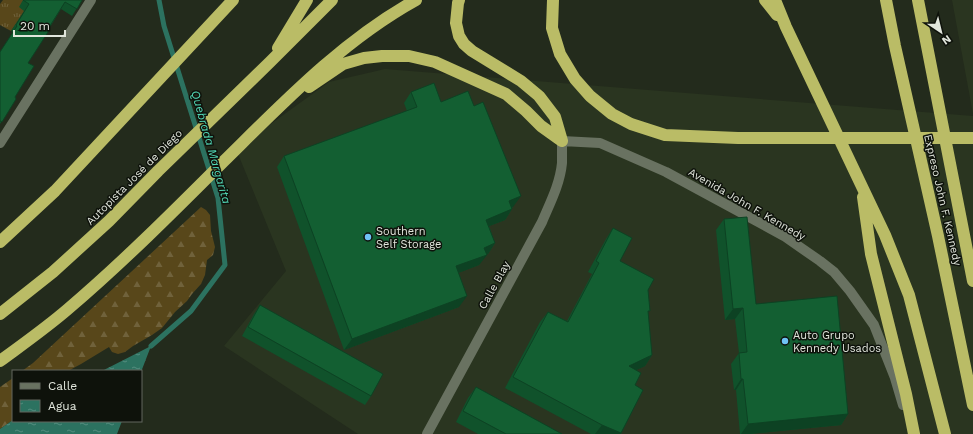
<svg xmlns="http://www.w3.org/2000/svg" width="973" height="434" font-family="'Work Sans',sans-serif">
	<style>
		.built { fill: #2a3520 }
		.grass { fill: url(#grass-tufts) }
		.forest { fill: url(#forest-firs) }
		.water { fill: url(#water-ripples) }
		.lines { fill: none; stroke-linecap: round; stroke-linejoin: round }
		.stream { stroke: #2c7260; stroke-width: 5 }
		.minor { stroke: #697261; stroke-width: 10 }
		.highway { stroke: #babc66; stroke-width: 12 }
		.wall { fill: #10522b }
		.shaded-wall { fill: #0d4223 }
		.building { fill: #135f32; stroke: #0d4223 }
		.poi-dot { fill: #6fc2f4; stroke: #0e120b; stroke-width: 1.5 }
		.labels { text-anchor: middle; stroke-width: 3; stroke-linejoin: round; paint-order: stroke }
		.street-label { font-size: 11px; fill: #e1e6dc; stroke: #0e120b }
		.poi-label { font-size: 11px; fill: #e1e6dc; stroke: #0e120b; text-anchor: start }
		.water-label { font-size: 12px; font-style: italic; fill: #53d9b7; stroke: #0e120b }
	</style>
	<defs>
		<pattern id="grass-tufts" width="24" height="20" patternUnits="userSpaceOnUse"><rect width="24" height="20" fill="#58471a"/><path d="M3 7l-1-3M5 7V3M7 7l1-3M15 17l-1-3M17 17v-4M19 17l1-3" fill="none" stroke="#70623b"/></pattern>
		<pattern id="forest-firs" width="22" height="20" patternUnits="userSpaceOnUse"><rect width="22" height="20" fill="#58471a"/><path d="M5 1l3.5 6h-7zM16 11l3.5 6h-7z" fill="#70623b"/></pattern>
		<pattern id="water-ripples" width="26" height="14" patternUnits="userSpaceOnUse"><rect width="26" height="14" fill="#2c7260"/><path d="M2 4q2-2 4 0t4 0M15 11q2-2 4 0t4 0" fill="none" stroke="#548d7e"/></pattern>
	</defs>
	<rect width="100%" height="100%" fill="#232b1c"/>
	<!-- built -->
	<path class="built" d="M 952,0 L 973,0 L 973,114 Z
		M 385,69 L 973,116 L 973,434 L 358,434 L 224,346 L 286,271 L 236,149 L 329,82 Z"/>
	<!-- grass -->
	<path class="grass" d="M 3,0 L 23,0 L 25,11 L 11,31 L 0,25 L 0,4 Z"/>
	<!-- forest -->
	<path class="forest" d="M 201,207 L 206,210 L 210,215 L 211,231 L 215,247 L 213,255 L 207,260 L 205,275 L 201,284 L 192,294 L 187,301 L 175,312 L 162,328 L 152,335 L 133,346 L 125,352 L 118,354 L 112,352 L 109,347 L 81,364 L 68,371 L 22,371 L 33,363 Z
		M 13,378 L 13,420 L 0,429 L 0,387 Z"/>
	<!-- water -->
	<path class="water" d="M 151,346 L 141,372 L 141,371 L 102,371 Z
		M 13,420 L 13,421 L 122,421 L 117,434 L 0,434 L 0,429 Z"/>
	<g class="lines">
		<!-- stream -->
		<path class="stream" d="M 151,346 L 191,311 L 225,265 L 218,198 L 164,26 L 159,0"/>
		<!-- minor -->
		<path class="minor" d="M 0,143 L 91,0
			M 427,434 L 542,222 C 550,203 560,184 562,163 C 562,156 562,148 562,141 L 600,143 L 666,172 L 784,236 L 820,261 L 834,272 L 850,291 L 874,325 L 895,378 L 903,405"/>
		<!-- highway -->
		<path class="highway" d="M 459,0 L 458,3 L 456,23 L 459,36 L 464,44 L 472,51 L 521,81 L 539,96 L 555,117 L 562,141
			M 553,0 L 552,28 L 560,54 L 575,79 L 590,96 L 612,114 L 631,124 L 665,135 L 738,138 L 973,138
			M 765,0 L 777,15
			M 775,0 L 786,27 L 885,235 L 909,295 L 945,434
			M 886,0 L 895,46 L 938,236 L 973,405
			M 918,0 L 973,281
			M 278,48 L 307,0
			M 309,87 L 343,64 L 364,58 L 382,56 L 409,56 L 435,62 L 506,94 L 526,111 L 541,126 L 562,141
			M 863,197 L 871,254 L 906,394 L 914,434
			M 0,242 L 55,191 L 233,0
			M 0,314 L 53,272 L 109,221 L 158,171 L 270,62 L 332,0
			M 0,361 C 23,344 46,328 68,309 C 122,263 173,212 224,161 C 283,103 342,41 416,0"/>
	</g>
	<!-- wall -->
	<path class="wall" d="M 23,0 L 82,0 L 72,16 L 61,9 L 28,63 L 15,97 L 16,99 L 0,124 L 0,52 L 13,32 L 11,31 L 24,11 L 19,7 Z
		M 411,92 L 441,102 L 513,207 L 512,208 L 512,209 L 505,220 L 489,226 L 495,243 L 488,254 L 487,254 L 479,265 L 458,273 L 459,307 L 344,350 L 277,167 L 284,156 L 407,111 L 404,103 Z
		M 724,219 L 756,304 L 848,414 L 841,425 L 749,434 L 740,434 L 736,390 L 734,390 L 731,364 L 739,353 L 735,319 L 725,320 L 716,230 Z
		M 613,228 L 620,261 L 648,290 L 648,313 L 652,355 L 645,366 L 636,370 L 635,385 L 643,390 L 621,434 L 591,434 L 505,388 L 540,322 L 548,312 L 567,321 L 592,274 L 588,272 L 606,239 Z
		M 260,305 L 371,396 L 365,405 L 242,336 L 254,314 Z
		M 476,387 L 562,434 L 478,434 L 456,422 L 468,398 Z"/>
	<!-- shaded-wall -->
	<path class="shaded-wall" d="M 521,196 L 513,207 L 502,212 L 509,201 Z
		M 512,209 L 505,220 L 479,230 L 486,220 Z
		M 495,243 L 488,254 L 476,258 L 484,248 Z
		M 487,255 L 479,265 L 448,277 L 456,266 Z
		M 467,296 L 459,307 L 344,350 L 352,339 Z
		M 743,308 L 735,319 L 725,320 L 733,309 Z
		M 652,355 L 645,366 L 621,377 L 629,366 Z
		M 741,379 L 743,379 L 736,390 L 734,390 Z
		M 848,414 L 841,425 L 749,434 L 741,434 L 748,424 Z
		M 602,425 L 621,433 L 621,434 L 595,434 Z"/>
	<!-- building -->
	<path class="building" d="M 23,0 L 82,0 L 77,9 L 65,2 L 48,29 L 50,29 L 28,63 L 34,66 L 15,97 L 16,99 L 2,122 L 0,121 L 0,52 L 17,26 L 16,25 L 29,4 Z
		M 434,83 L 441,102 L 468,91 L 474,106 L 483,102 L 521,196 L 509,201 L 512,209 L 486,220 L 495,243 L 484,248 L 487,255 L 456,266 L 467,296 L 352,339 L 284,156 L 417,107 L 411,92 Z
		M 747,217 L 756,304 L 837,296 L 848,414 L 748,424 L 743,379 L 741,379 L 739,353 L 747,352 L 743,308 L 733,309 L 724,219 Z
		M 613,228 L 632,238 L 620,261 L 654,279 L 648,290 L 650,311 L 648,311 L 652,355 L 629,366 L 641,373 L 635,385 L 643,390 L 621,433 L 602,425 L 513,377 L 548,312 L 568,322 L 599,263 L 596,261 Z
		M 260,305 L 383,374 L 371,396 L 248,327 Z
		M 476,387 L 562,434 L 506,434 L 463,411 Z"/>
	<!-- markers -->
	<g class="poi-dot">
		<circle cx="368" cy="237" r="4"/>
		<circle cx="785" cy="341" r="4"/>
	</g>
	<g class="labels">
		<!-- street labels -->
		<g class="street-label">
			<text transform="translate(134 177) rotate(-45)" y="4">Autopista José de Diego</text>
			<text transform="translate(943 200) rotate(77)" y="4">Expreso John F. Kennedy</text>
			<text transform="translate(747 204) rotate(30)" y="4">Avenida John F. Kennedy</text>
			<text transform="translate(494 285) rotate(-61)" y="4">Calle Blay</text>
		</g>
		<!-- poi labels -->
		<g class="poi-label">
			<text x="376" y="235">Southern<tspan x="376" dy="13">Self Storage</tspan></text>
			<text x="793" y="339">Auto Grupo<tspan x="793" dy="13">Kennedy Usados</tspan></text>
		</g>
		<!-- water labels -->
		<g class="water-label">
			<text transform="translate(211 147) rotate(74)" y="4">Quebrada Margarita</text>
		</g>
	</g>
	<!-- legend -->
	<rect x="12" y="370" width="130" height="52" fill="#0e120b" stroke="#62675f"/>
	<rect x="20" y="383" width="20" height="6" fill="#697261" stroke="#62675f"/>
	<text x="48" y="390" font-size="12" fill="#e1e6dc">Calle</text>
	<rect x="20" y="400" width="20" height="12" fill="url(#water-ripples)" stroke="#62675f"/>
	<text x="48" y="410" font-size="12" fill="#e1e6dc">Agua</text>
	<!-- north arrow -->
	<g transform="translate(941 32) rotate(145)" stroke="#0e120b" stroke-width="3" paint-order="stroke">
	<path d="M0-3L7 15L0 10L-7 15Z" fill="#e1e6dc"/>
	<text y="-6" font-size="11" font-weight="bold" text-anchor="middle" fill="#e1e6dc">N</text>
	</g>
	<!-- scale -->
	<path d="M14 30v6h51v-6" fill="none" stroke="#e1e6dc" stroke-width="2"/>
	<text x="20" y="30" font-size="12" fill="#e1e6dc" stroke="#0e120b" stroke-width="3" paint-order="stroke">20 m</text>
</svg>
